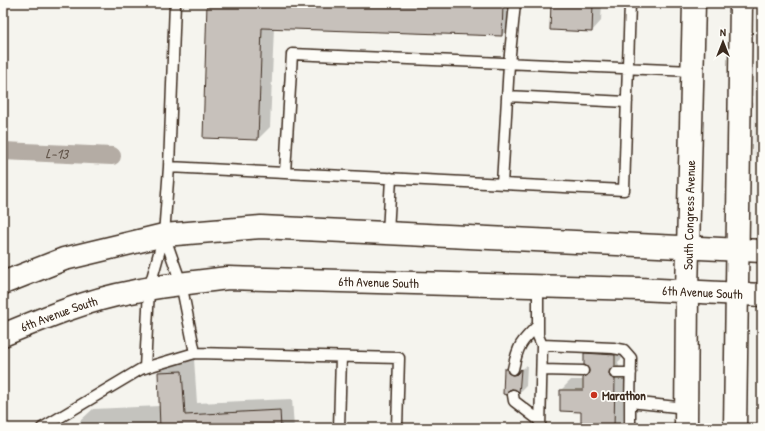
<svg xmlns="http://www.w3.org/2000/svg" width="765" height="431" font-family="'Patrick Hand',sans-serif">
	<style>
		.built { fill: #e7e5df }
		.shadow { fill: #0003 }
		.lines { fill: none; stroke-linecap: round; stroke-linejoin: round }
		.canal { stroke: #b4aca4; stroke-width: 18 }
		.building { fill: #c7c1bb; stroke: #3b2a1e }
		.lane-casing { stroke: #3b2a1e; stroke-width: 13 }
		.secondary-casing { stroke: #3b2a1e; stroke-width: 25 }
		.lane { stroke: #fdfcf7; stroke-width: 10 }
		.secondary { stroke: #fdfcf7; stroke-width: 22 }
		.poi-dot { fill: #c8321e; stroke: #fdfcf7; stroke-width: 1.5 }
		.labels { text-anchor: middle; stroke-width: 3.5; stroke-linejoin: round; paint-order: stroke }
		.street-label { font-size: 13px; fill: #3b2a1e; stroke: #fdfcf7 }
		.poi-label { font-size: 13px; font-weight: bold; fill: #3b2a1e; stroke: #fdfcf7; text-anchor: start }
		.water-label { font-size: 14px; font-style: italic; fill: #65584d; stroke: #fdfcf7 }
	</style>
	<rect width="100%" height="100%" fill="#f5f4ee"/>
	<filter id="ink" filterUnits="userSpaceOnUse"><feTurbulence type="fractalNoise" baseFrequency=".025" numOctaves="2"/><feDisplacementMap in="SourceGraphic" scale="8" xChannelSelector="R" yChannelSelector="G"/><feConvolveMatrix kernelMatrix="1 2 1 2 8 2 1 2 1" color-interpolation-filters="sRGB"/></filter>
	<g filter="url(#ink)">
		<!-- built -->
		<path class="built" d="M 759,3 L 762,3 L 762,156 L 753,155 Z"/>
		<!-- shadow -->
		<path class="shadow" d="M 208,3 L 515,3 L 514,23 L 502,35 L 274,27 L 270,127 L 258,139 Z
			M 552,3 L 602,3 L 601,21 L 592,31 Z
			M 595,344 L 624,356 L 618,362 L 619,367 L 624,370 L 623,428 L 582,428 L 582,411 L 561,390 L 571,380 L 584,380 L 584,378 L 590,372 L 585,354 Z
			M 194,359 L 197,403 L 292,399 L 294,428 L 81,428 L 80,421 L 93,409 L 160,406 L 159,372 L 171,360 Z
			M 512,362 L 515,367 L 519,369 L 524,368 L 527,365 L 526,386 L 520,392 L 518,390 L 512,388 L 506,394 L 505,369 Z"/>
		<g class="lines">
			<!-- canal -->
			<path class="canal" id="s1" d="M 3,151 L 112,156"/>
		</g>
		<!-- building -->
		<path class="building" d="M 207,3 L 503,3 L 502,36 L 262,28 L 258,140 L 203,138 Z
			M 551,3 L 593,3 L 592,32 L 550,30 Z
			M 584,353 L 615,355 L 615,367 L 611,368 L 609,373 L 610,377 L 615,379 L 614,428 L 581,428 L 581,412 L 560,411 L 560,390 L 583,390 L 583,377 L 588,375 L 589,371 L 588,368 L 584,365 Z
			M 504,369 L 507,369 L 508,373 L 512,375 L 517,374 L 521,369 L 519,394 L 518,391 L 512,389 L 509,390 L 507,395 L 503,394 Z
			M 182,371 L 185,415 L 280,410 L 281,428 L 160,428 L 158,372 Z"/>
		<g class="lines">
			<defs>
				<path id="lane" d="M 507,96 L 627,102
					M 169,167 L 175,3
					M 285,173 L 624,190 L 630,3
					M 502,184 L 509,64 L 515,3
					M 388,233 L 391,178
					M 164,235 L 181,283 L 195,353
					M 538,287 L 538,336 L 542,345 L 613,348 L 624,350 L 631,358 L 630,402 L 686,408
					M 145,368 L 149,289 L 164,235 L 169,167 L 285,173 L 292,54 L 692,71
					M 513,369 C 518,345 521,342 538,325
					M 542,370 L 583,371
					M 615,373 L 631,373
					M 513,395 L 514,401 L 540,421
					M 42,428 L 141,369 L 195,353 L 399,358 L 397,428
					M 339,428 L 341,357
					M 540,428 L 542,345
					M 630,428 L 630,402"/>
				<g id="secondary">
					<path d="M 3,283 L 64,259 L 164,235 L 261,227 L 762,251"/>
					<path id="s2" d="M 3,335 C 44,318 87,300 131,292 C 163,285 196,282 228,278 L 639,289 L 762,295"/>
					<path id="s3" d="M 686,428 L 687,291 L 694,3"/>
					<path d="M 735,428 L 741,3"/>
				</g>
			</defs>
			<!-- lane casing -->
			<use href="#lane" class="lane-casing"/>
			<!-- secondary casing -->
			<use href="#secondary" class="secondary-casing"/>
			<!-- lane -->
			<use href="#lane" class="lane"/>
			<!-- secondary -->
			<use href="#secondary" class="secondary"/>
		</g>
	</g>
	<!-- markers -->
	<circle class="poi-dot" cx="594" cy="395" r="4"/>
	<g class="labels">
		<!-- street labels -->
		<g class="street-label">
			<text dy="5" stroke="none"><textPath href="#s3" startOffset="213">South Congress Avenue</textPath></text>
			<text dy="5" stroke="none"><textPath href="#s2" startOffset="384">6th Avenue South</textPath></text>
			<text dy="5" stroke="none"><textPath href="#s2" startOffset="708">6th Avenue South</textPath></text>
			<text dy="5" stroke="none"><textPath href="#s2" startOffset="60">6th Avenue South</textPath></text>
		</g>
		<!-- poi labels -->
		<g class="poi-label">
			<text x="602" y="400">Marathon</text>
		</g>
		<!-- water labels -->
		<g class="water-label">
			<text dy="5" stroke="none"><textPath href="#s1" startOffset="54">L-13</textPath></text>
		</g>
	</g>
	<!-- margin -->
	<rect width="765" height="431" fill="none" stroke="#fdfcf7" stroke-width="16"/>
	<rect x="8" y="8" width="749" height="415" fill="none" stroke="#3b2a1e" stroke-width="1.5" filter="url(#ink)"/>
	<!-- north arrow -->
	<g transform="translate(723 42)" stroke="#fdfcf7" stroke-width="3" paint-order="stroke">
	<path d="M0-3L7 15L0 10L-7 15Z" fill="#3b2a1e"/>
	<text y="-6" font-size="11" font-weight="bold" text-anchor="middle" fill="#3b2a1e">N</text>
	</g>
</svg>
